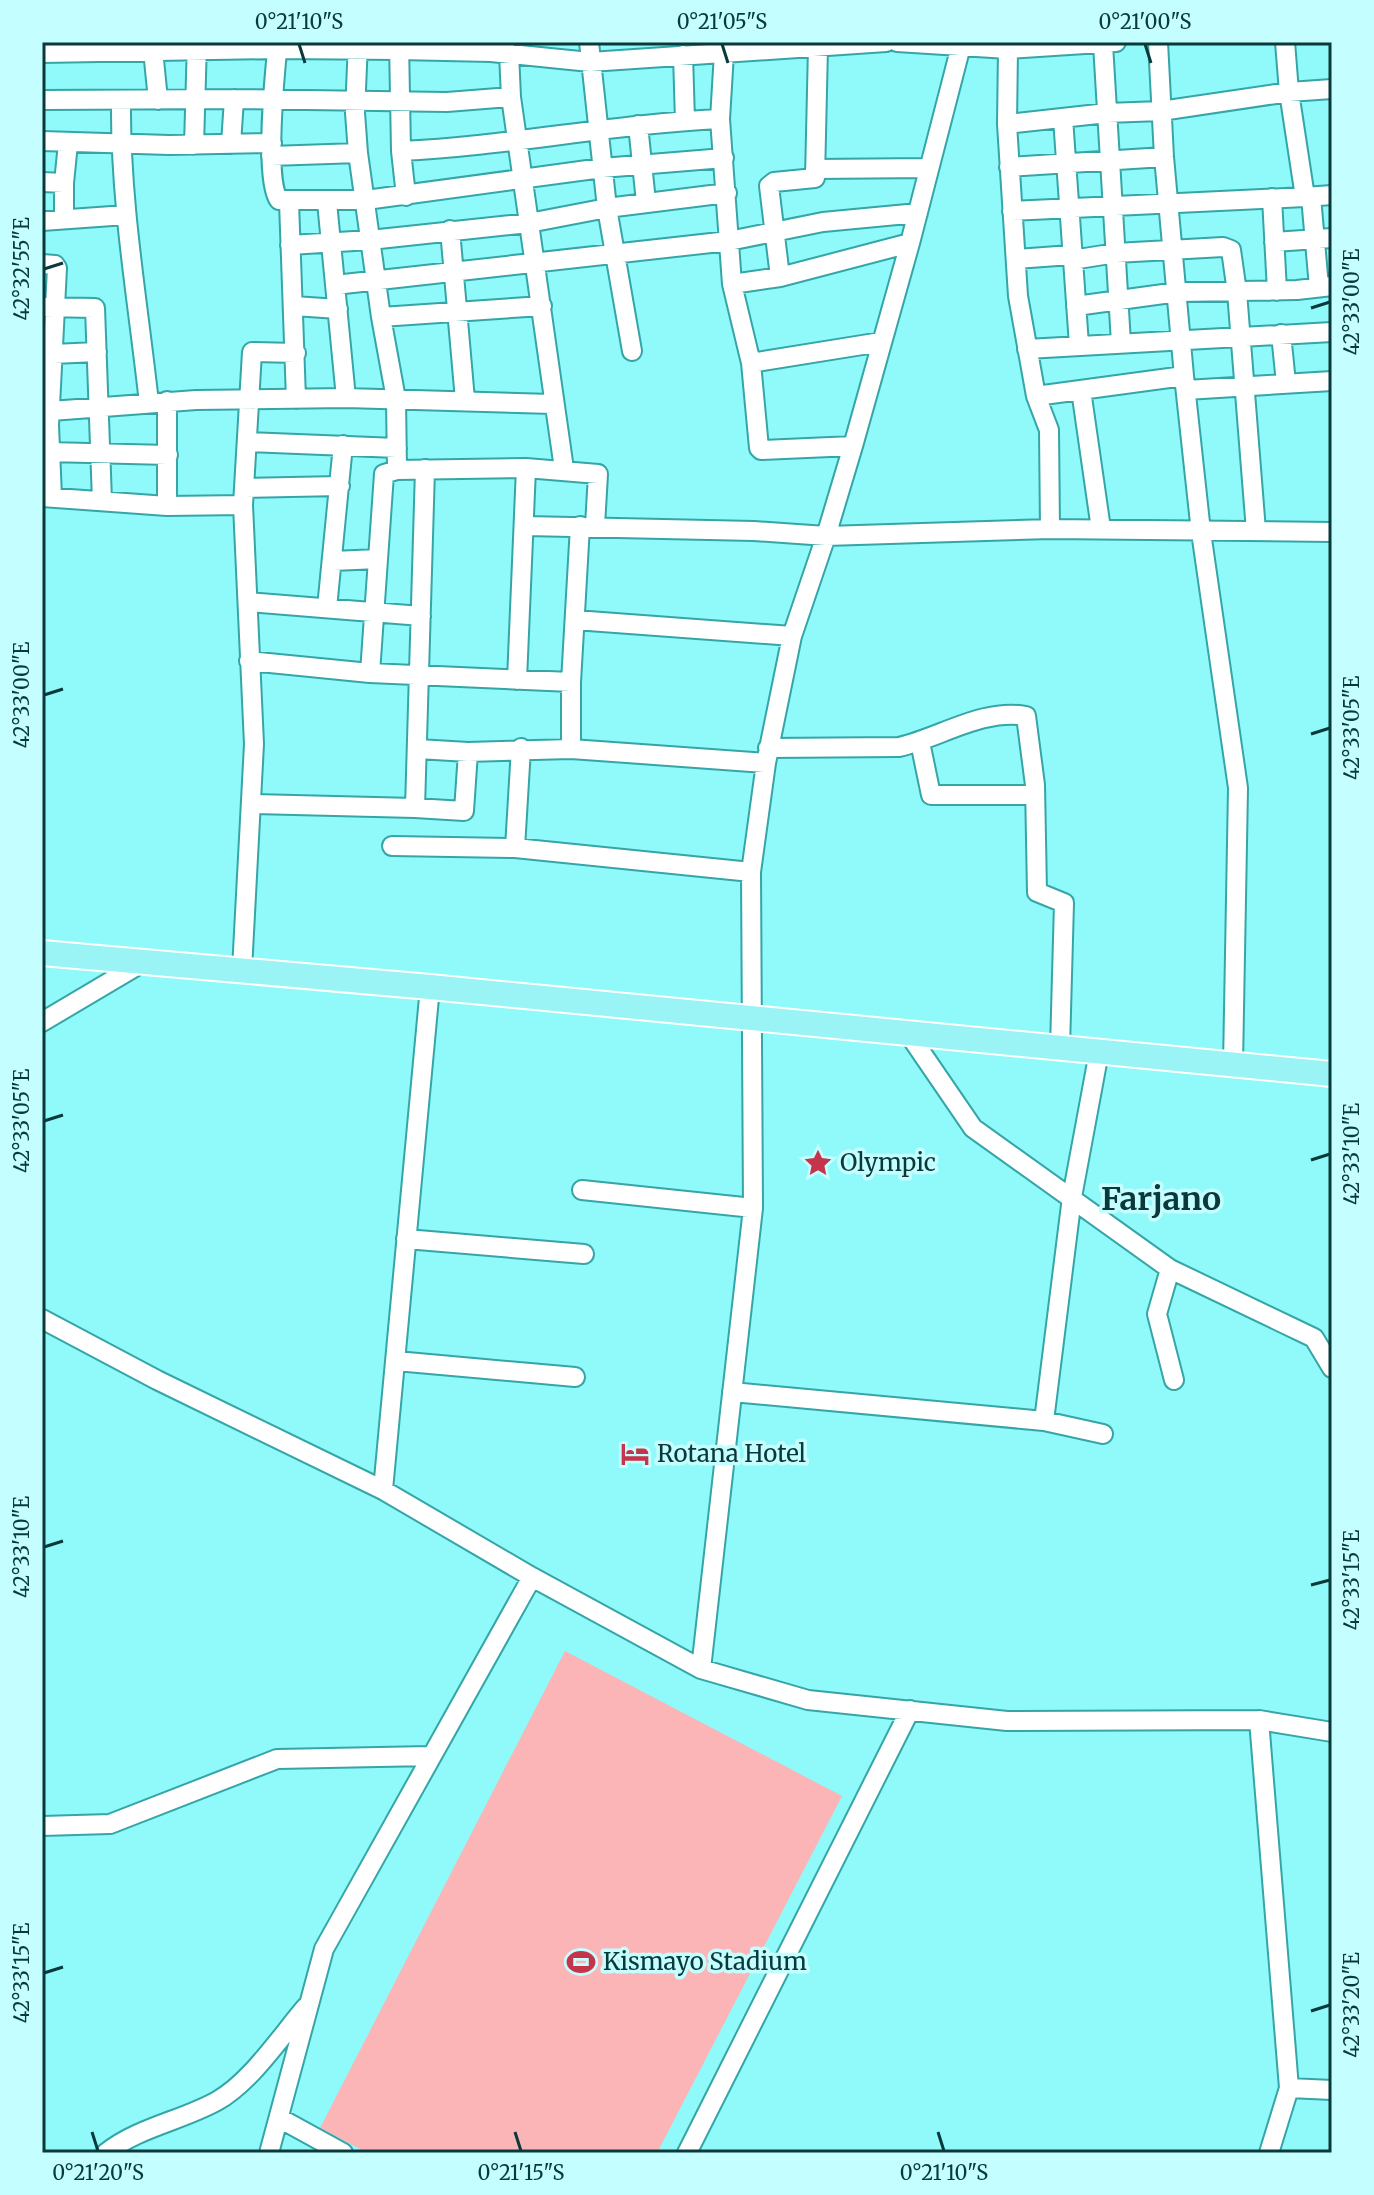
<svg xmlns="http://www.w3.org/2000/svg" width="1374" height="2195" font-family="Merriweather,serif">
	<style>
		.grass { fill: #fbb5b7 }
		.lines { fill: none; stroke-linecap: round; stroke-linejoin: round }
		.minor-casing { stroke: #35a5a7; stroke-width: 22 }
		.major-casing { stroke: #fff; stroke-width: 28 }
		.minor { stroke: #fff; stroke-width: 18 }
		.major { stroke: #9af4f6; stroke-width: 24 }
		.ticks { fill: none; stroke: #09393a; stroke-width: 3 }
		.labels { text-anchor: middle; stroke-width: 7; stroke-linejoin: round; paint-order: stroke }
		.poi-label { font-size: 24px; fill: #09393a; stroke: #c4feff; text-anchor: start }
		.district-label { font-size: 32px; font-weight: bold; fill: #09393a; stroke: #c4feff }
		.neatline { fill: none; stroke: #09393a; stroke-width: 3 }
		.ticks-label { font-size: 20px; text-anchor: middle; fill: #09393a }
	</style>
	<rect width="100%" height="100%" fill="#90f9fa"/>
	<!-- grass -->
	<path class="grass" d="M 565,1651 L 842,1796 L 657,2153 L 368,2153 L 320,2128 Z"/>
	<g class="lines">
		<defs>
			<path id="minor" d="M 278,42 C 275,70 264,181 279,200 L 366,200 L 602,168 L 724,158
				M 358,42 L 355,113 L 358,153 L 381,317 L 396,399 L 397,470
				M 399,42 L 401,151 L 406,196
				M 589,42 L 607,208 L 632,351
				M 897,42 L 1008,49 L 1116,42
				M 1158,42 L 1164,157 L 1184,376 L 1201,532 L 1238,788 L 1233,1065
				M 1103,44 L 1121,343
				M 1008,49 L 1007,124 L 1018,296 L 1036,396 L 1049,430 L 1050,529
				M 153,50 L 158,100
				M 42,53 L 277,49 L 399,50 L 491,52 L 590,62 L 886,42
				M 509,53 L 511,97 L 564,469
				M 724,53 L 720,119 L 732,284 L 751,363 L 759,448 L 761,450 L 853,446
				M 683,55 L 685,121
				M 42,100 L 234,99 L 447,102 L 511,97
				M 121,101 C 120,203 138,302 149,403
				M 1063,118 L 1079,345
				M 1007,124 L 1107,113 L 1161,111 L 1289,92 L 1332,89
				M 638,125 L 646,202
				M 42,141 L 169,145 L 272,143
				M 231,144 L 234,99
				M 194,145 L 197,42
				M 401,151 C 508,146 613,124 720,119
				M 271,156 L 358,153
				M 1009,167 L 1164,157
				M 815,169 L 928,168
				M 42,182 L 64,183
				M 1305,197 L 1332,195
				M 1311,197 L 1319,287
				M 1272,198 L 1277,291
				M 289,202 L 296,399
				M 327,202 L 346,398
				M 1012,211 L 1305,197 L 1289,92 L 1285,42
				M 64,219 L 64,183 L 68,143
				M 42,221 L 126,215
				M 450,230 L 465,400
				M 1274,242 L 1332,238
				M 290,245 L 370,240 L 529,223 L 607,208 L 727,193
				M 1016,259 L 1071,255
				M 1072,260 L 1116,253 L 1223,247 L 1231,250 L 1237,292 L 1256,531
				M 42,264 L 55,265 L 57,268 L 49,425 L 52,497
				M 780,277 L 769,186 L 774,182 L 815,178 L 818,47
				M 732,284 L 780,277 L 910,243
				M 335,285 L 729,241 L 823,222 L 918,213
				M 294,306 L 338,309
				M 1076,306 L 1178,292 L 1297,290 L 1332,286
				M 42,307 L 95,308 L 102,501
				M 381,317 L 542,306
				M 1281,334 L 1286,383
				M 1027,349 L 1332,332
				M 53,354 L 97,352
				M 751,363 L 881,342
				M 1081,390 L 1101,529
				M 1186,390 L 1332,381
				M 1036,396 L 1184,376
				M 51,411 L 196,400 L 346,398 L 553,404
				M 248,442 L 397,448
				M 49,452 L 168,455
				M 245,488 L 340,486
				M 42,497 L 167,506 L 243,505
				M 167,506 L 167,401
				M 526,526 L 754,531 L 826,536 L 1050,529 L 1332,532
				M 333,561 L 378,559
				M 248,602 L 421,616
				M 327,608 L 343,445
				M 575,620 L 792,636
				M 249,661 L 370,673 L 571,682 L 580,526
				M 370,673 L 384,474 L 397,470 L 526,468
				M 517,680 L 526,468 L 598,474 L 595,526
				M 920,742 L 931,795 L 1035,795
				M 768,748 L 899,747 C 939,738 983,708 1026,716 L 1035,785 L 1037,892 L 1064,903 L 1060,1048
				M 418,749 L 468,752 L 571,749 L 766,763
				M 571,749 L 571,682
				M 252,804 L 415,808 L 464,811 L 468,752
				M 415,808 L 425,469
				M 392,846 L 515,848 L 521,748
				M 515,848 L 751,872
				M 242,970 L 254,744 L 243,505 L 252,352 L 296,353
				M 42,1022 L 145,961
				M 908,1033 L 973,1128 L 1170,1269 L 1314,1338 L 1332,1368
				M 582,1190 L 753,1208
				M 406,1239 L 584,1254
				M 1170,1269 L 1157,1314 L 1174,1380
				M 42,1319 L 157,1380 L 383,1490 L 532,1577 L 701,1669 L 808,1700 L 1007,1721 L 1259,1720 L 1332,1732
				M 396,1361 L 575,1377
				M 732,1392 L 1044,1421 L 1103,1434
				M 1044,1421 L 1072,1197 L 1099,1052
				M 383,1490 L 430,987
				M 701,1669 L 753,1208 L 751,872 L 766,763 L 792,636 L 826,536 L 853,446 L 910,243 L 962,42
				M 1259,1720 L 1289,2088 L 1269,2153
				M 42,1826 L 110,1824 L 277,1759 L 430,1756
				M 1289,2088 L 1332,2090
				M 281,2119 L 343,2153
				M 106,2153 C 139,2127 181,2121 217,2101 C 251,2082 281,2036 306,2007
				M 269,2153 L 324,1949 L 532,1577
				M 687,2153 L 910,1710"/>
			<path id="major" d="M 42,953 L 430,987 L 1332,1074"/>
		</defs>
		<!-- minor casing -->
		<use href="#minor" class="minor-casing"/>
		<!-- major casing -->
		<use href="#major" class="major-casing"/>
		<!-- minor -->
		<use href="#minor" class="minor"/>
		<!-- major -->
		<use href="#major" class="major"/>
	</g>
	<!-- ticks -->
	<path class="ticks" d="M 299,44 L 305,63M 722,44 L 728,63M 1145,44 L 1151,63M 44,269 L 63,263M 1311,308 L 1330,302M 44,695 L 63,689M 1311,734 L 1330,728M 44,1121 L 63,1115M 1311,1160 L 1330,1154M 44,1547 L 63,1541M 1311,1585 L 1330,1580M 44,1973 L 63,1967M 1311,2011 L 1330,2005M 92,2132 L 98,2151M 515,2132 L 521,2151M 938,2132 L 944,2151"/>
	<!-- icons -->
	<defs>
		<symbol id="sight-bare" viewBox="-9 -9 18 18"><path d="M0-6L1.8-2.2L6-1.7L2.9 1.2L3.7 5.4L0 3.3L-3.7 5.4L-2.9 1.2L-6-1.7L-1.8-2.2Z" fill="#c4344b" stroke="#c4feff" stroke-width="2.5" paint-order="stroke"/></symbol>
		<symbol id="hotel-bare" viewBox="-9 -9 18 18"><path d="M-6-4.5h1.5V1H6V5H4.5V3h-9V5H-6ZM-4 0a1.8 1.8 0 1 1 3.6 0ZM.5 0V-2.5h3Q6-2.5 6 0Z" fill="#c4344b" stroke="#c4feff" stroke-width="2.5" paint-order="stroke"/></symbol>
		<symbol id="stadium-bare" viewBox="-9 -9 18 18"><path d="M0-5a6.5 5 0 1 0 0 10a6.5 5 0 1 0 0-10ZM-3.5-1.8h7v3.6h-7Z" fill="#c4344b" stroke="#c4feff" stroke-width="2.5" paint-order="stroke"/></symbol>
	</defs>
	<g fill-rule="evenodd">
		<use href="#sight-bare" x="798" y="1143" width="40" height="40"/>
		<use href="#hotel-bare" x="615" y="1434" width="40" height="40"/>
		<use href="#stadium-bare" x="561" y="1942" width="40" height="40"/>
	</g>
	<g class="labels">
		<!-- poi labels -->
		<g class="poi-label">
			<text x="840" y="1171">Olympic</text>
			<text x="657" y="1462">Rotana Hotel</text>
			<text x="603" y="1970">Kismayo Stadium</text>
		</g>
		<!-- district labels -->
		<g class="district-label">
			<text x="1161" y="1210">Farjano</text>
		</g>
	</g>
	<!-- border -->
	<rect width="1374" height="2195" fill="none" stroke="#c4feff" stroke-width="88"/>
	<rect x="44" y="44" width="1286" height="2107" class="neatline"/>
	<g class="ticks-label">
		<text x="299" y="29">0°21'10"S</text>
		<text x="722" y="29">0°21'05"S</text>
		<text x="1145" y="29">0°21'00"S</text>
		<text transform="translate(22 269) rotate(-90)" y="7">42°32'55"E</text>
		<text transform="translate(1352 302) rotate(-90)" y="7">42°33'00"E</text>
		<text transform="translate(22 695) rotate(-90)" y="7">42°33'00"E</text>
		<text transform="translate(1352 728) rotate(-90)" y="7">42°33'05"E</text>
		<text transform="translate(22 1121) rotate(-90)" y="7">42°33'05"E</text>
		<text transform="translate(1352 1154) rotate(-90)" y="7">42°33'10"E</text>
		<text transform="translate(22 1547) rotate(-90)" y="7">42°33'10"E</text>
		<text transform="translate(1352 1580) rotate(-90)" y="7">42°33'15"E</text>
		<text transform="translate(22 1973) rotate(-90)" y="7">42°33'15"E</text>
		<text transform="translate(1352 2005) rotate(-90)" y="7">42°33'20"E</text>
		<text x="98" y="2180">0°21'20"S</text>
		<text x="521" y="2180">0°21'15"S</text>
		<text x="944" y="2180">0°21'10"S</text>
	</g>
</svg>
